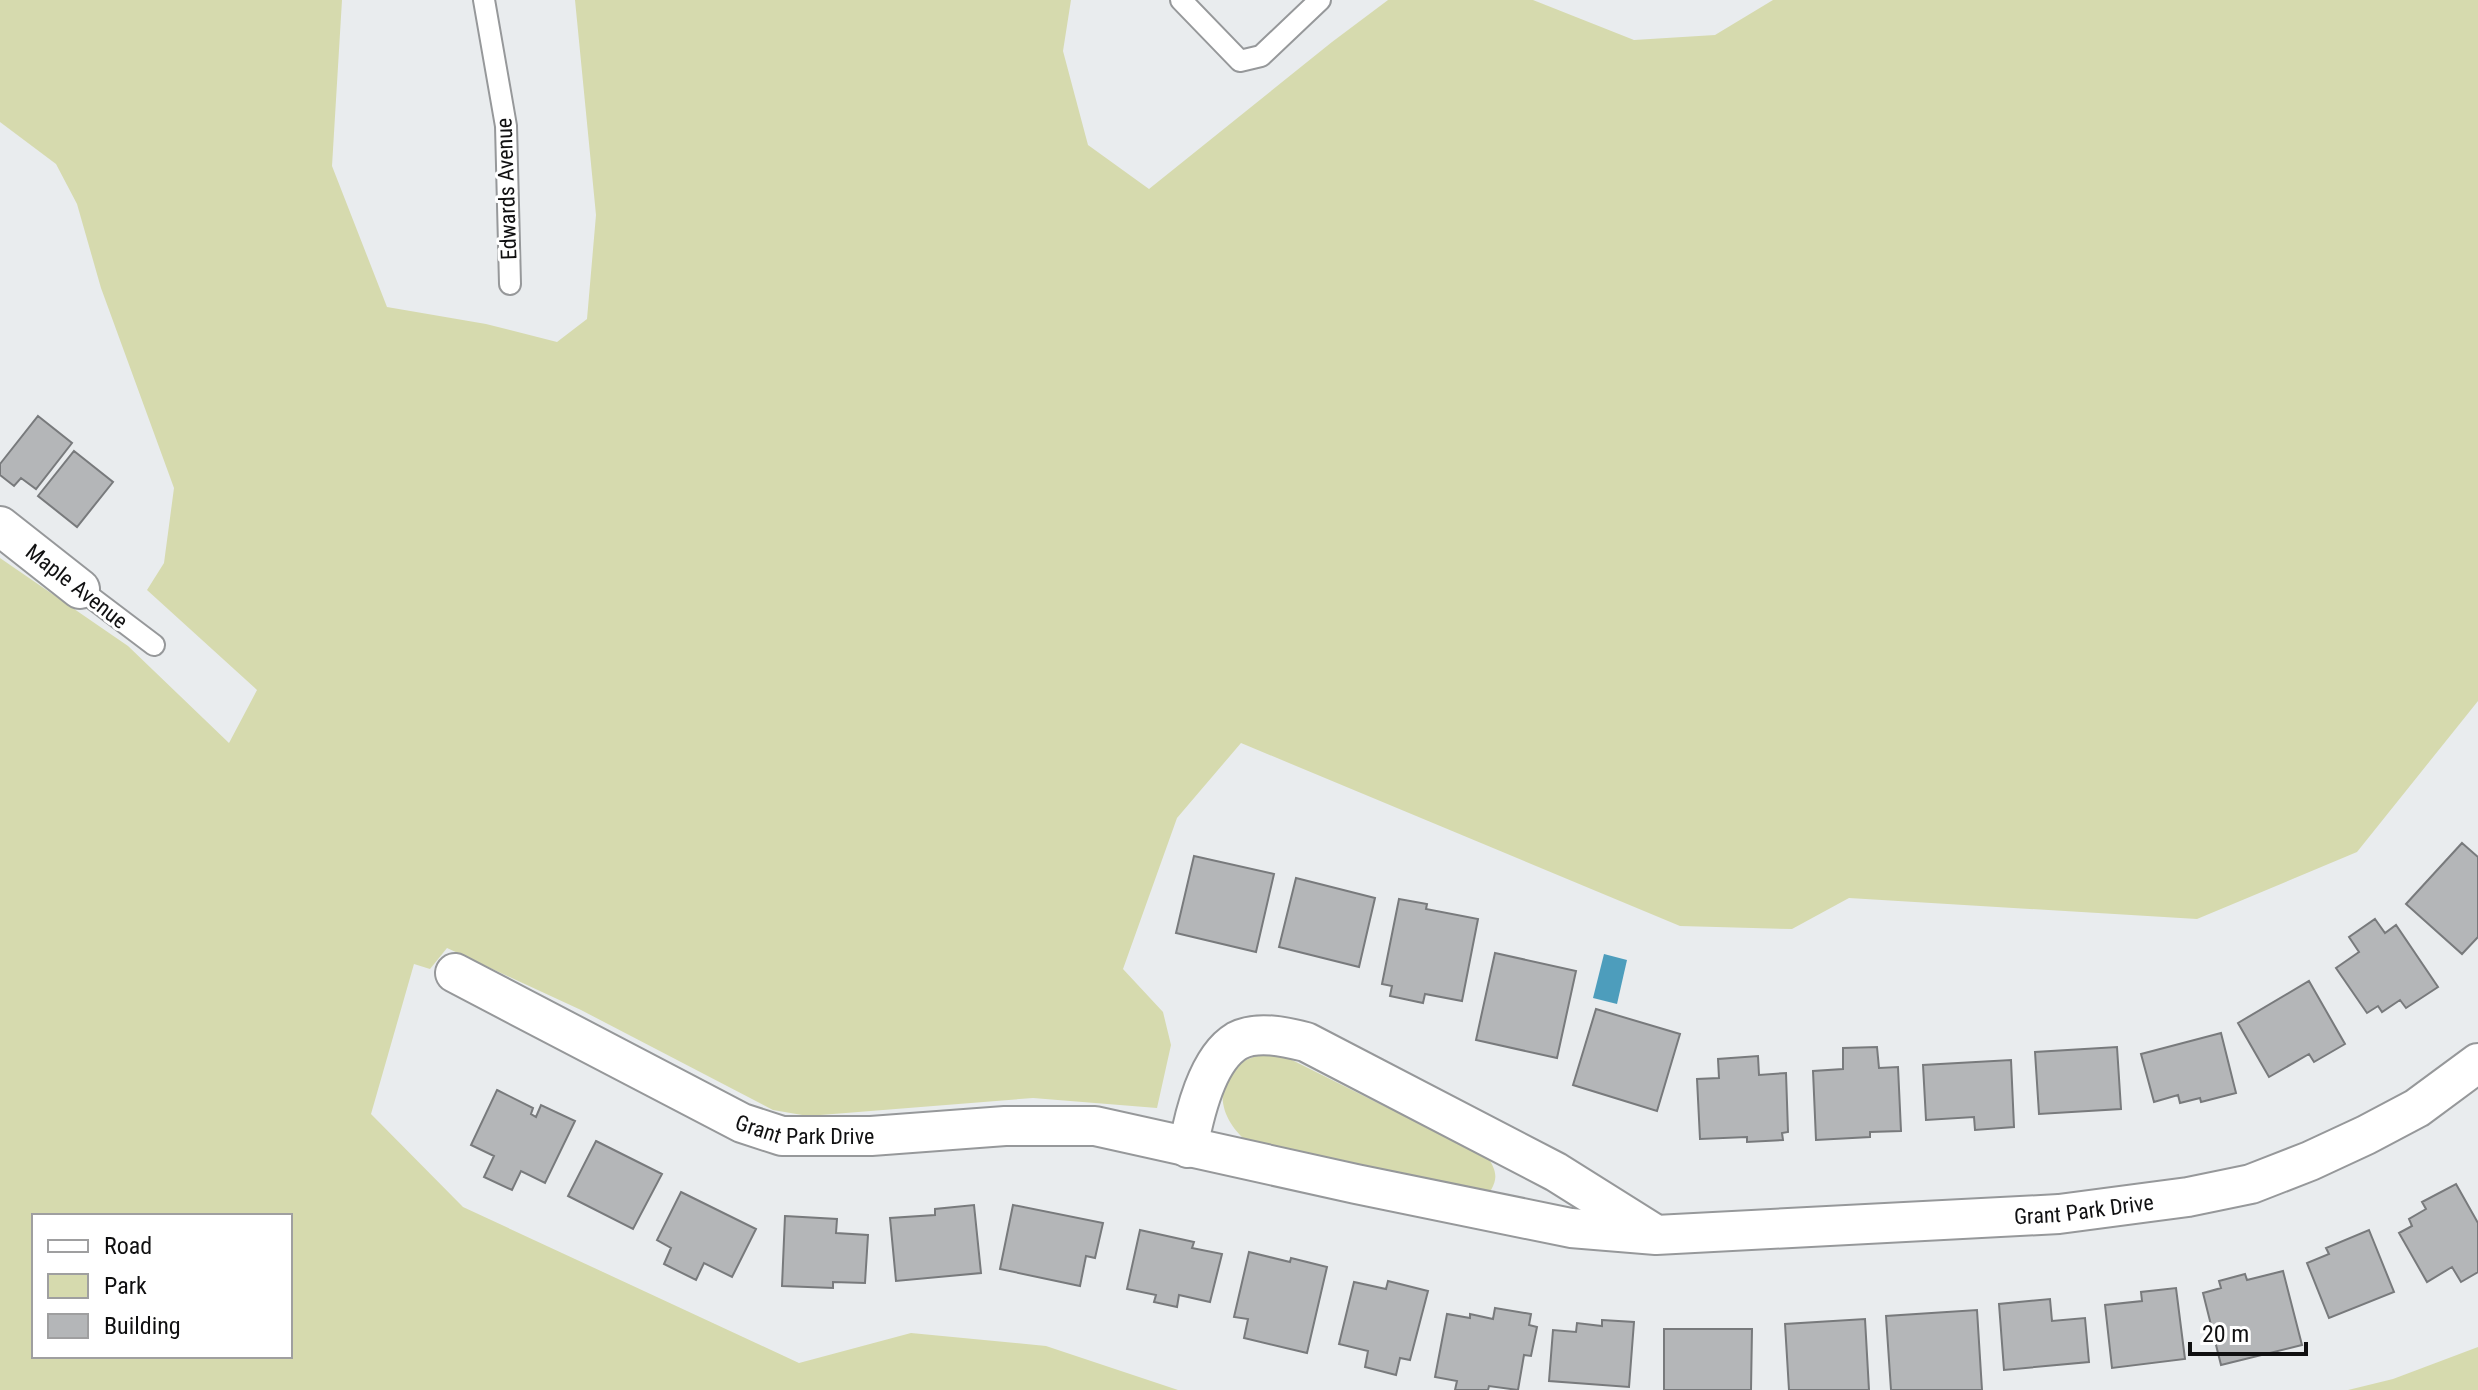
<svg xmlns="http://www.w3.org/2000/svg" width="2478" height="1390" font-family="'Roboto Condensed',sans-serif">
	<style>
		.green { fill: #d6daae; fill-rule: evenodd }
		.water { fill: #4d9dbc }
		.building { fill: #b4b6b8; stroke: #787a7c; stroke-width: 2 }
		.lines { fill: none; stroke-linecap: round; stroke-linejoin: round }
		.service-casing { stroke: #96989a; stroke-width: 24 }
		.minor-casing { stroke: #96989a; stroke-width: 42 }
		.service { stroke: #fff; stroke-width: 20 }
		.minor { stroke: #fff; stroke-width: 38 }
		.labels { text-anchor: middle; stroke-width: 6; stroke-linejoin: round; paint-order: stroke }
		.street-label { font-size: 22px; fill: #101011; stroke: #fff }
	</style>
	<rect width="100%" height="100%" fill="#e9ecee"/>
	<!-- green -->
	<path class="green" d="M 0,0 L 342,0 L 332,166 L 387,307 L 486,324 L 557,342 L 587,319 L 596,215 L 575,0 L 1071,0 L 1063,51 L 1088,145 L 1149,189 L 1332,42 L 1388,0 L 1533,0 L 1634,40 L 1715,35 L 1773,0 L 2478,0 L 2478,701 L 2357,852 L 2197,919 L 1849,898 L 1792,929 L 1680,926 L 1241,743 L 1177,818 L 1123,969 L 1163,1012 L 1171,1045 L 1157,1108 L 1033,1098 L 808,1116 L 773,1110 L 581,1010 L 447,948 L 430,969 L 414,964 L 371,1114 L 463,1207 L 799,1363 L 911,1333 L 1046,1346 L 1178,1390 L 0,1390 L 0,558 L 128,646 L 229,743 L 257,690 L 147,590 L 164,563 L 174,488 L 101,288 L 77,204 L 56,164 L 0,122 ZM 34,1216 L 290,1216 L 290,1356 L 34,1356 Z
		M 1262,1054 L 1282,1055 L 1384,1106 L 1408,1115 L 1489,1159 C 1496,1171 1498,1178 1491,1190 L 1481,1194 L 1250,1144 C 1226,1126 1211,1094 1234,1068 C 1241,1061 1253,1057 1262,1054 Z
		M 2478,1347 L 2478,1390 L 2348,1390 L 2393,1379 Z"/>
	<!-- water -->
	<path class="water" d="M 1604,954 L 1627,960 L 1617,1004 L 1593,998 Z"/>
	<!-- building -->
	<path class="building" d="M 38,416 L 72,443 L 36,489 L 21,478 L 14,486 L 0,475 L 0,464 Z
		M 74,451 L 113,482 L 77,527 L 38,496 Z
		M 2462,843 L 2478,857 L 2478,937 L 2462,954 L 2406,904 Z
		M 1194,856 L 1274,874 L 1256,952 L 1176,933 Z
		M 1296,878 L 1375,898 L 1359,967 L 1279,947 Z
		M 1399,899 L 1427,904 L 1426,909 L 1478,919 L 1462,1001 L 1425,994 L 1423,1003 L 1390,996 L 1392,986 L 1382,984 Z
		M 2375,919 L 2385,933 L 2396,925 L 2438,987 L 2406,1008 L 2400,1000 L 2382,1012 L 2378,1006 L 2367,1013 L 2336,968 L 2359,952 L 2349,937 Z
		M 1495,953 L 1576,971 L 1557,1058 L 1476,1040 Z
		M 2309,981 L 2345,1044 L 2314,1062 L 2309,1054 L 2269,1077 L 2238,1023 Z
		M 1596,1009 L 1680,1034 L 1657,1111 L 1573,1085 Z
		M 2221,1033 L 2236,1093 L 2201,1102 L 2200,1098 L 2180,1103 L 2178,1095 L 2154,1102 L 2141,1054 Z
		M 1877,1047 L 1879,1068 L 1898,1067 L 1901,1131 L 1870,1132 L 1870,1137 L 1816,1140 L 1813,1071 L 1843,1069 L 1843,1048 Z
		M 2117,1047 L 2121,1109 L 2039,1114 L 2035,1052 Z
		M 1758,1056 L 1759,1075 L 1786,1073 L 1788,1132 L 1782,1133 L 1783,1140 L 1747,1142 L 1747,1137 L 1700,1139 L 1697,1079 L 1719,1078 L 1718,1059 Z
		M 2011,1060 L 2014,1127 L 1975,1130 L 1974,1117 L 1926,1120 L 1923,1065 Z
		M 497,1090 L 533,1108 L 531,1114 L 536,1117 L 541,1105 L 575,1121 L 545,1183 L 521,1171 L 512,1190 L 484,1177 L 494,1156 L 471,1145 Z
		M 596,1141 L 662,1174 L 633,1229 L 568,1196 Z
		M 2456,1184 L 2478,1223 L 2478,1272 L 2461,1282 L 2452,1267 L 2427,1282 L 2399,1233 L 2412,1226 L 2409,1219 L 2426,1209 L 2422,1202 Z
		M 681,1192 L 756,1229 L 732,1277 L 704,1263 L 696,1280 L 664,1264 L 671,1248 L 657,1240 Z
		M 974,1205 L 981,1273 L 896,1281 L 890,1218 L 935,1215 L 935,1209 Z
		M 1013,1205 L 1103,1223 L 1095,1258 L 1086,1256 L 1080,1286 L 1000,1269 Z
		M 785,1216 L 837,1219 L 836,1233 L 868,1235 L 865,1283 L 833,1282 L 833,1288 L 782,1286 Z
		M 1140,1230 L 1194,1242 L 1192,1248 L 1222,1254 L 1210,1302 L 1179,1295 L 1177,1307 L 1154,1302 L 1156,1295 L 1127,1289 Z
		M 2369,1230 L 2394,1292 L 2329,1318 L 2307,1263 L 2329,1254 L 2326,1248 Z
		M 1249,1252 L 1290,1262 L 1291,1258 L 1327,1267 L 1307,1353 L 1244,1338 L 1248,1319 L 1234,1317 Z
		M 2283,1271 L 2302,1345 L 2221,1365 L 2203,1293 L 2221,1288 L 2219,1281 L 2245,1274 L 2247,1280 Z
		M 1388,1281 L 1428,1291 L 1410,1360 L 1400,1358 L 1396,1375 L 1365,1367 L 1368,1351 L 1339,1344 L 1354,1282 L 1386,1289 Z
		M 2176,1288 L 2185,1359 L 2112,1368 L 2105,1305 L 2142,1301 L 2141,1292 Z
		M 2050,1299 L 2052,1321 L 2085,1318 L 2089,1362 L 2004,1370 L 1999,1304 Z
		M 1495,1308 L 1531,1314 L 1529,1325 L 1537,1327 L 1531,1356 L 1524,1355 L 1518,1390 L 1489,1386 L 1488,1390 L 1455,1390 L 1457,1381 L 1435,1377 L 1447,1314 L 1470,1318 L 1470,1314 L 1493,1319 Z
		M 1977,1310 L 1982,1390 L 1891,1390 L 1886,1316 Z
		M 1865,1319 L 1869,1390 L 1789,1390 L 1785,1324 Z
		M 1602,1320 L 1634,1322 L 1629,1387 L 1549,1381 L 1553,1330 L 1576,1332 L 1577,1323 L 1602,1326 Z
		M 1664,1329 L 1752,1329 L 1751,1390 L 1664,1390 Z"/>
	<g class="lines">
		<defs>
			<path id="service" d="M 484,0 L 506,126 L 510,284
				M 1181,0 L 1240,61 L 1261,56 L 1320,0
				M 80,589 L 154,645"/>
			<g id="minor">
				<path d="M 0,526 L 80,589"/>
				<path id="s1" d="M 455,973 L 742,1123 L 782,1136 L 871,1136 L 1005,1126 L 1095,1126 L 1356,1184 L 1571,1228 L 1656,1235 L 2059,1214 L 2188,1197 L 2251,1184 L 2310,1161 L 2366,1135 L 2417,1108 L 2478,1063"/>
				<path d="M 1188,1148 C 1194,1116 1207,1059 1237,1041 C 1257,1030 1286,1037 1306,1042 L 1556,1172 L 1650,1231"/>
			</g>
		</defs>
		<!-- service casing -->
		<use href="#service" class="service-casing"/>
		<!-- minor casing -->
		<use href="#minor" class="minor-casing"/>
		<!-- service -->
		<use href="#service" class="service"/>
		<!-- minor -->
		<use href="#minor" class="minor"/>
	</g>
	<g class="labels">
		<!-- street labels -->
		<g class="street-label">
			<text transform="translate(506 189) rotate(-92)" y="8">Edwards Avenue</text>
			<text transform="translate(77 586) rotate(38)" y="8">Maple Avenue</text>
			<text dy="8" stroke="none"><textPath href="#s1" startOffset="388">Grant Park Drive</textPath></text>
			<text dy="8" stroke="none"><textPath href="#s1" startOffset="1680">Grant Park Drive</textPath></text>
		</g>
	</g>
	<!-- legend -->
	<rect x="32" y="1214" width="260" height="144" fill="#ffffff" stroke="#9f9fa0" stroke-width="2"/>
	<rect x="48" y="1240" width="40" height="12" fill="#ffffff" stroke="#9f9fa0" stroke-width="2"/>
	<text x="104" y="1254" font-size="24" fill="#101011">Road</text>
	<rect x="48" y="1274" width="40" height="24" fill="#d6daae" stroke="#9f9fa0" stroke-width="2"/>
	<text x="104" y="1294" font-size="24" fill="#101011">Park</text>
	<rect x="48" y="1314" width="40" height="24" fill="#b4b6b8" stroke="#9f9fa0" stroke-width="2"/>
	<text x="104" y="1334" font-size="24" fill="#101011">Building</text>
	<!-- scale -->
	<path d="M2190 1342v12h116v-12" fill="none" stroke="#101011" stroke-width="4"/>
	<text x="2202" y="1342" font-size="24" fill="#101011" stroke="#ffffff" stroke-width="6" paint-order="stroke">20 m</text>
</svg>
